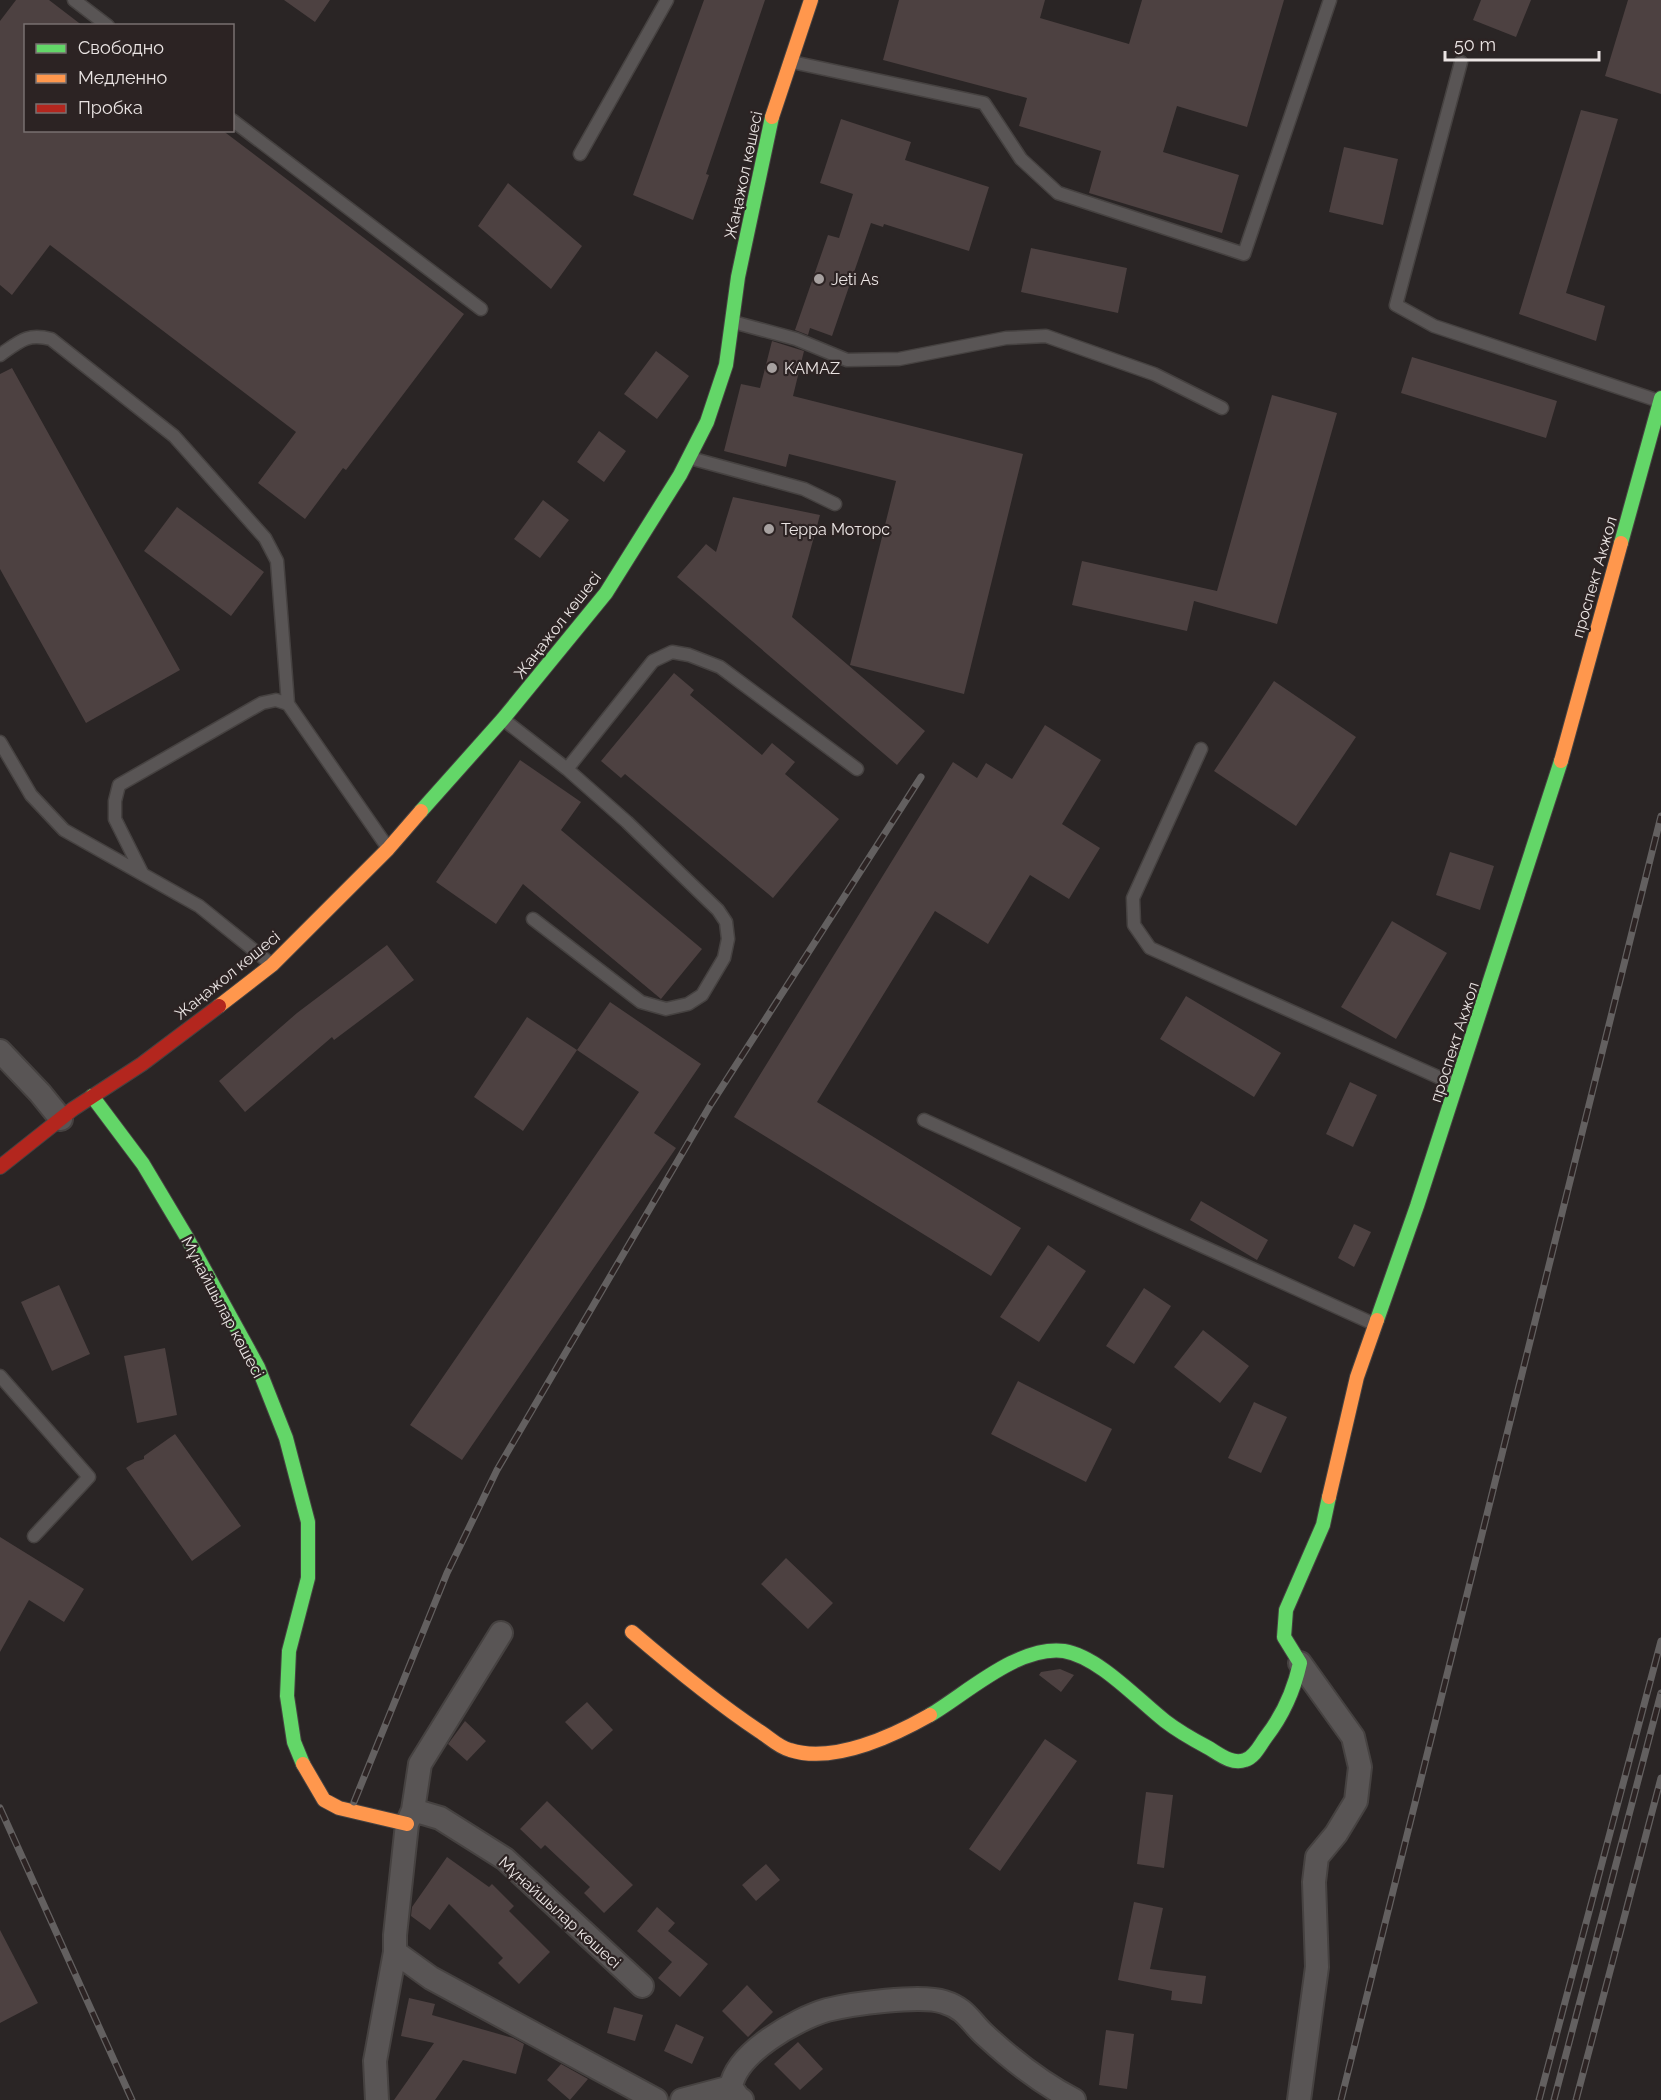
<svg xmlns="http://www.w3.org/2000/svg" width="1661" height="2100" font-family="Raleway,sans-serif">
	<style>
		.building { fill: #4d4141 }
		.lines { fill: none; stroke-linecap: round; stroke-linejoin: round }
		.lane-casing { stroke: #464241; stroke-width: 15 }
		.street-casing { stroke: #464241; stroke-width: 26 }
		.fast-casing { stroke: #464241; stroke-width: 16 }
		.slow-casing { stroke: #464241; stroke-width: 16 }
		.jam-casing { stroke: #464241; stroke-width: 16 }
		.lane { stroke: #595555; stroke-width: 12 }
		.street { stroke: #595555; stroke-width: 22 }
		.fast { stroke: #63d668; stroke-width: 14 }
		.slow { stroke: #ff974d; stroke-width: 14 }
		.jam { stroke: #b3261e; stroke-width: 14 }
		.rail-casing { stroke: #636060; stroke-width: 7 }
		.rail { stroke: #2c2323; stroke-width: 4.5; stroke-dasharray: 14; stroke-linecap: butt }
		.poi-dot { fill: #a7a1a0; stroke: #2c2323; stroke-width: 2 }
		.labels { text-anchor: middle; stroke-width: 4.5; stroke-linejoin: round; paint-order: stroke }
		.street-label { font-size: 16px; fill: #eae4e3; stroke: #2c2323 }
		.poi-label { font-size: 16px; fill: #eae4e3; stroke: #2c2323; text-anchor: start }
	</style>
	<rect width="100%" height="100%" fill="#2a2525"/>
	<!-- building -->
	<path class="building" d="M 16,0 L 49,0 L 83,26 L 26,26 L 26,130 L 222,130 L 464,314 L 346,470 L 343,468 L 305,519 L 258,483 L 296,432 L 50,245 L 12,295 L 0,285 L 0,21 Z
		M 284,0 L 330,0 L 315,22 Z
		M 704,0 L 765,0 L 706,174 L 709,175 L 693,220 L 633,195 Z
		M 899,0 L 1045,0 L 1040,18 L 1129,44 L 1142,0 L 1284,0 L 1247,127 L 1177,106 L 1163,152 L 1239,175 L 1222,233 L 1089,193 L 1101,151 L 1019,126 L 1027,98 L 883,60 Z
		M 1481,0 L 1531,0 L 1516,37 L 1473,20 Z
		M 1628,0 L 1661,0 L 1661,94 L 1605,76 Z
		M 1581,110 L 1618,119 L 1566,293 L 1605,306 L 1596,341 L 1519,314 Z
		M 841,119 L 911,142 L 905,160 L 989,187 L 969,251 L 884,224 L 883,227 L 871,223 L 832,336 L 810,328 L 808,335 L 795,330 L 828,235 L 839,238 L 853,194 L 820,183 Z
		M 1344,147 L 1398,159 L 1383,225 L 1329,212 Z
		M 508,183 L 582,246 L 551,289 L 478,226 Z
		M 1031,248 L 1127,268 L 1118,313 L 1021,292 Z
		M 772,341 L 804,351 L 793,396 L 1023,454 L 964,694 L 850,665 L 896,481 L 789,454 L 786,467 L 724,451 L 741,384 L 760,388 Z
		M 656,351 L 689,376 L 657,419 L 624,394 Z
		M 1412,357 L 1557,401 L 1546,438 L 1401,393 Z
		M 12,368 L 180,670 L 86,723 L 0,569 L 0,374 Z
		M 1272,395 L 1337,413 L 1277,624 L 1194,601 L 1187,631 L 1072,605 L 1082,561 L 1217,591 Z
		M 599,431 L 626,451 L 604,482 L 577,462 Z
		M 733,497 L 820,515 L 792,617 L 925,731 L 897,765 L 677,577 L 706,544 L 716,552 Z
		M 543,500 L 569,520 L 540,558 L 514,539 Z
		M 177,507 L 264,572 L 231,616 L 144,551 Z
		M 674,673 L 694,690 L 690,695 L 762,755 L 772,743 L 795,762 L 785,774 L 839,819 L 773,898 L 625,774 L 621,778 L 601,761 Z
		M 1274,681 L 1356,737 L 1296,826 L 1214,771 Z
		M 1045,725 L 1101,760 L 1062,824 L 1100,848 L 1069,899 L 1030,875 L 988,944 L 935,911 L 817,1102 L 1021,1228 L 991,1276 L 734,1117 L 953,762 L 977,778 L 986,763 L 1012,779 Z
		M 520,760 L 581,802 L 561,830 L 702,949 L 661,999 L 523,884 L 496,924 L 436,882 Z
		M 1450,852 L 1494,866 L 1480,910 L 1436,895 Z
		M 1392,921 L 1447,953 L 1396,1039 L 1341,1007 Z
		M 387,945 L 414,980 L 334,1040 L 332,1037 L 245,1112 L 219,1081 L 297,1013 Z
		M 1186,996 L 1281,1053 L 1254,1097 L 1160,1039 Z
		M 610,1002 L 701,1064 L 654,1133 L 676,1148 L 462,1460 L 410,1425 L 639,1092 L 577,1050 Z
		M 527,1017 L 577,1050 L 523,1131 L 474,1097 Z
		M 1350,1082 L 1377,1095 L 1353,1147 L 1326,1134 Z
		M 1201,1201 L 1268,1240 L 1257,1260 L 1190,1220 Z
		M 1354,1224 L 1371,1232 L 1354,1267 L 1338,1258 Z
		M 1048,1245 L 1086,1271 L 1039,1342 L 1000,1317 Z
		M 59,1285 L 90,1354 L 52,1371 L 21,1302 Z
		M 1144,1288 L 1171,1306 L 1134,1364 L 1106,1346 Z
		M 1203,1330 L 1249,1366 L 1220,1403 L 1174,1367 Z
		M 165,1348 L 177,1415 L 137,1423 L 124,1356 Z
		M 1018,1381 L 1112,1429 L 1086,1482 L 991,1434 Z
		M 1254,1402 L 1287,1417 L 1261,1473 L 1228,1458 Z
		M 175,1434 L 241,1526 L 192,1561 L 126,1468 L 135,1462 L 144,1459 L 144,1456 Z
		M 0,1537 L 84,1589 L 64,1622 L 29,1600 L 0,1652 Z
		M 786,1558 L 833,1603 L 808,1629 L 761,1584 Z
		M 1060,1669 L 1074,1675 L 1061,1692 L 1039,1675 L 1041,1672 Z
		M 587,1702 L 613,1730 L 592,1750 L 565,1722 Z
		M 465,1721 L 486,1741 L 467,1761 L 448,1744 Z
		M 1045,1739 L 1077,1761 L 1000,1871 L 969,1849 Z
		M 1146,1792 L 1173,1795 L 1164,1868 L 1137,1864 Z
		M 547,1801 L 633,1885 L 604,1913 L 584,1893 L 590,1887 L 545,1845 L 541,1849 L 520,1829 Z
		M 447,1857 L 489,1887 L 492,1884 L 514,1906 L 509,1911 L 550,1952 L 519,1984 L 498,1963 L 503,1958 L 449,1904 L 430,1930 L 411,1916 L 412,1907 Z
		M 766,1864 L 780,1880 L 756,1901 L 742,1885 Z
		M 1134,1902 L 1163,1908 L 1150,1969 L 1206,1976 L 1202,2004 L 1171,2000 L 1172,1991 L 1118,1980 Z
		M 657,1907 L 675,1923 L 668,1931 L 708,1964 L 680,1997 L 658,1978 L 672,1962 L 637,1931 Z
		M 0,1930 L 38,2003 L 0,2023 Z
		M 747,1985 L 773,2012 L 748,2037 L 722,2011 Z
		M 409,1998 L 435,2004 L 432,2015 L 513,2038 L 524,2044 L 516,2074 L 463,2060 L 435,2100 L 394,2100 L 434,2043 L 401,2036 Z
		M 614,2007 L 643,2015 L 635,2041 L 607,2033 Z
		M 676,2024 L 704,2037 L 692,2064 L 664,2051 Z
		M 1106,2030 L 1134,2034 L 1127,2089 L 1099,2085 Z
		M 798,2042 L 823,2069 L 800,2090 L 774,2064 Z
		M 561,2064 L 588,2079 L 570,2100 L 547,2080 Z"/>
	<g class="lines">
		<defs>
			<path id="lane" d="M 74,0 L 108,26
				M 792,62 L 984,103 L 1021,159 L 1058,193 L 1244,254 L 1330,0
				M 1461,62 L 1396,305 L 1434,326 L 1659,401
				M 232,120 L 481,309
				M 580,154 L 667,0
				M 733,322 L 796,339 L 847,360 L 899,359 L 1006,338 L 1046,336 L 1154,374 L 1222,408
				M 0,355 C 20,341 27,333 51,339 L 174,436 L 265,538 L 277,561 L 288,704
				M 690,458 L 804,489 L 835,504
				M 504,720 L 567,769 L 627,822 L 718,910 L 726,922 L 728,939 L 724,958 L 702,995 L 688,1004 L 666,1009 L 641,1002 L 533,919
				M 0,742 L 31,795 L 64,830 L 199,906 L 271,964
				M 1201,749 L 1133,898 L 1134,925 L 1150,948 L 1456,1085
				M 567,769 L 653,661 L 672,652 L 689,655 L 720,667 L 857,769
				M 142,873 L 115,819 L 115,801 L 119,785 L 262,703 L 276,700 L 288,704 L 388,848
				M 924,1120 L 1374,1324
				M 0,1376 L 89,1477 L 34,1536"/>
			<path id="street" d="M 0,1051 L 40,1093 L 61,1119
				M 413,1810 L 440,1818 L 505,1859 L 642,1986
				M 395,1952 L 431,1978 L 656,2100
				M 731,2087 C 736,2053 796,2019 827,2010 C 851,2004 921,1994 944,2002 C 967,2009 970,2022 986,2036 C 1013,2061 1041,2083 1074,2100
				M 377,2100 L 375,2061 L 395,1952 L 395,1935 L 407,1824 L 413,1810 L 420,1764 L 501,1633
				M 682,2100 L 731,2087 L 738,2097 L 742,2100
				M 1299,2100 L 1317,1967 L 1314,1882 L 1317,1857 L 1336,1834 L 1356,1801 L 1360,1767 L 1353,1737 L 1300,1663"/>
			<path id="fast" d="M 1621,543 L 1661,398
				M 421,811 L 503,719 L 606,593 L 680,475 L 707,422 L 726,365 L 738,277 L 772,117
				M 92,1096 L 143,1164 L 186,1236 L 258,1367 L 286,1438 L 308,1522 L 308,1578 L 289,1651 L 287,1696 L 294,1742 L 303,1764
				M 1377,1320 L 1417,1206 L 1561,761
				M 930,1715 C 966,1694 1018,1645 1064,1651 C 1099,1657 1137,1699 1165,1721 C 1178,1731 1192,1739 1207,1747 C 1218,1753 1231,1765 1245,1760 C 1255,1757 1260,1745 1266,1737 C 1283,1715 1294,1690 1300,1663 L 1284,1637 L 1286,1610 L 1323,1525 L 1329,1497"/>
			<path id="slow" d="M 772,117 L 811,0
				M 1561,761 L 1621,543
				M 219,1006 L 272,965 L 388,849 L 421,811
				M 1329,1497 L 1357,1377 L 1377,1320
				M 632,1632 C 673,1667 714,1701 759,1731 C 769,1737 778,1747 790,1750 C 833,1764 893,1736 930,1715
				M 303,1764 L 324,1800 L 339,1808 L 407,1824"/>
			<path id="jam" d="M 0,1167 L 73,1109 L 142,1064 L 219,1006"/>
		</defs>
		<!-- lane casing -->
		<use href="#lane" class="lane-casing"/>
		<!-- street casing -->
		<use href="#street" class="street-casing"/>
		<!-- fast casing -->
		<use href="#fast" class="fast-casing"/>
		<!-- slow casing -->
		<use href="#slow" class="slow-casing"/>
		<!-- jam casing -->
		<use href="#jam" class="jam-casing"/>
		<!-- lane -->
		<use href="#lane" class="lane"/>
		<!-- street -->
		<use href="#street" class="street"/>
		<!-- fast -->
		<use href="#fast" class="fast"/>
		<!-- slow -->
		<use href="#slow" class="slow"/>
		<!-- jam -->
		<use href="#jam" class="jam"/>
		<defs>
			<path id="rail" d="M 354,1802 L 447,1573 L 497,1470 L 711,1104 L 921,777
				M 0,1808 L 132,2100
				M 1341,2100 L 1661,816
				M 1539,2100 L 1661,1641
				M 1554,2100 L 1661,1693
				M 1576,2100 L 1661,1778"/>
		</defs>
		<!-- rail casing -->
		<use href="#rail" class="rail-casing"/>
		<!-- rail -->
		<use href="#rail" class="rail"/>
	</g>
	<!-- markers -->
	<g class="poi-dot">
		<circle cx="819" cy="279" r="6"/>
		<circle cx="772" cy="368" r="6"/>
		<circle cx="769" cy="529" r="6"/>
	</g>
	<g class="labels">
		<!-- street labels -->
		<g class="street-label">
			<text transform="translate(743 175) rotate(-78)" y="6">Жаңажол көшесі</text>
			<text transform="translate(1594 577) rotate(-74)" y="6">проспект Акжол</text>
			<text transform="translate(557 625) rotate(-52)" y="6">Жаңажол көшесі</text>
			<text transform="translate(227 975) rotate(-39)" y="6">Жаңажол көшесі</text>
			<text transform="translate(1454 1042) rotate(-72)" y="6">проспект Акжол</text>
			<text transform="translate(223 1307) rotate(62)" y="6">Мұнайшылар көшесі</text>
			<text transform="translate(560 1912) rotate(42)" y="6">Мұнайшылар көшесі</text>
		</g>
		<!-- poi labels -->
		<g class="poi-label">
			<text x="831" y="285">Jeti As</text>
			<text x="784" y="374">KAMAZ</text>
			<text x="781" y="535">Терра Моторс</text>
		</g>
	</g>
	<!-- legend -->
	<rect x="24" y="24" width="210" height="108" fill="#2c2323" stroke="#787070" stroke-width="1.5"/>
	<rect x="36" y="44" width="30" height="9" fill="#63d668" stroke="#787070" stroke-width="1.5"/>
	<text x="78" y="54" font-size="18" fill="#eae4e3">Свободно</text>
	<rect x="36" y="74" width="30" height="9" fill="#ff974d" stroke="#787070" stroke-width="1.5"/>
	<text x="78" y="84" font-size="18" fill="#eae4e3">Медленно</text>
	<rect x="36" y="104" width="30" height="9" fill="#b3261e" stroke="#787070" stroke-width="1.5"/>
	<text x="78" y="114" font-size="18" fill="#eae4e3">Пробка</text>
	<!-- scale -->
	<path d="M1445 51v9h154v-9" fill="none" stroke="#eae4e3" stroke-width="3"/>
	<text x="1454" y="51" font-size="18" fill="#eae4e3" stroke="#2c2323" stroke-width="4.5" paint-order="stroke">50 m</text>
</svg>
